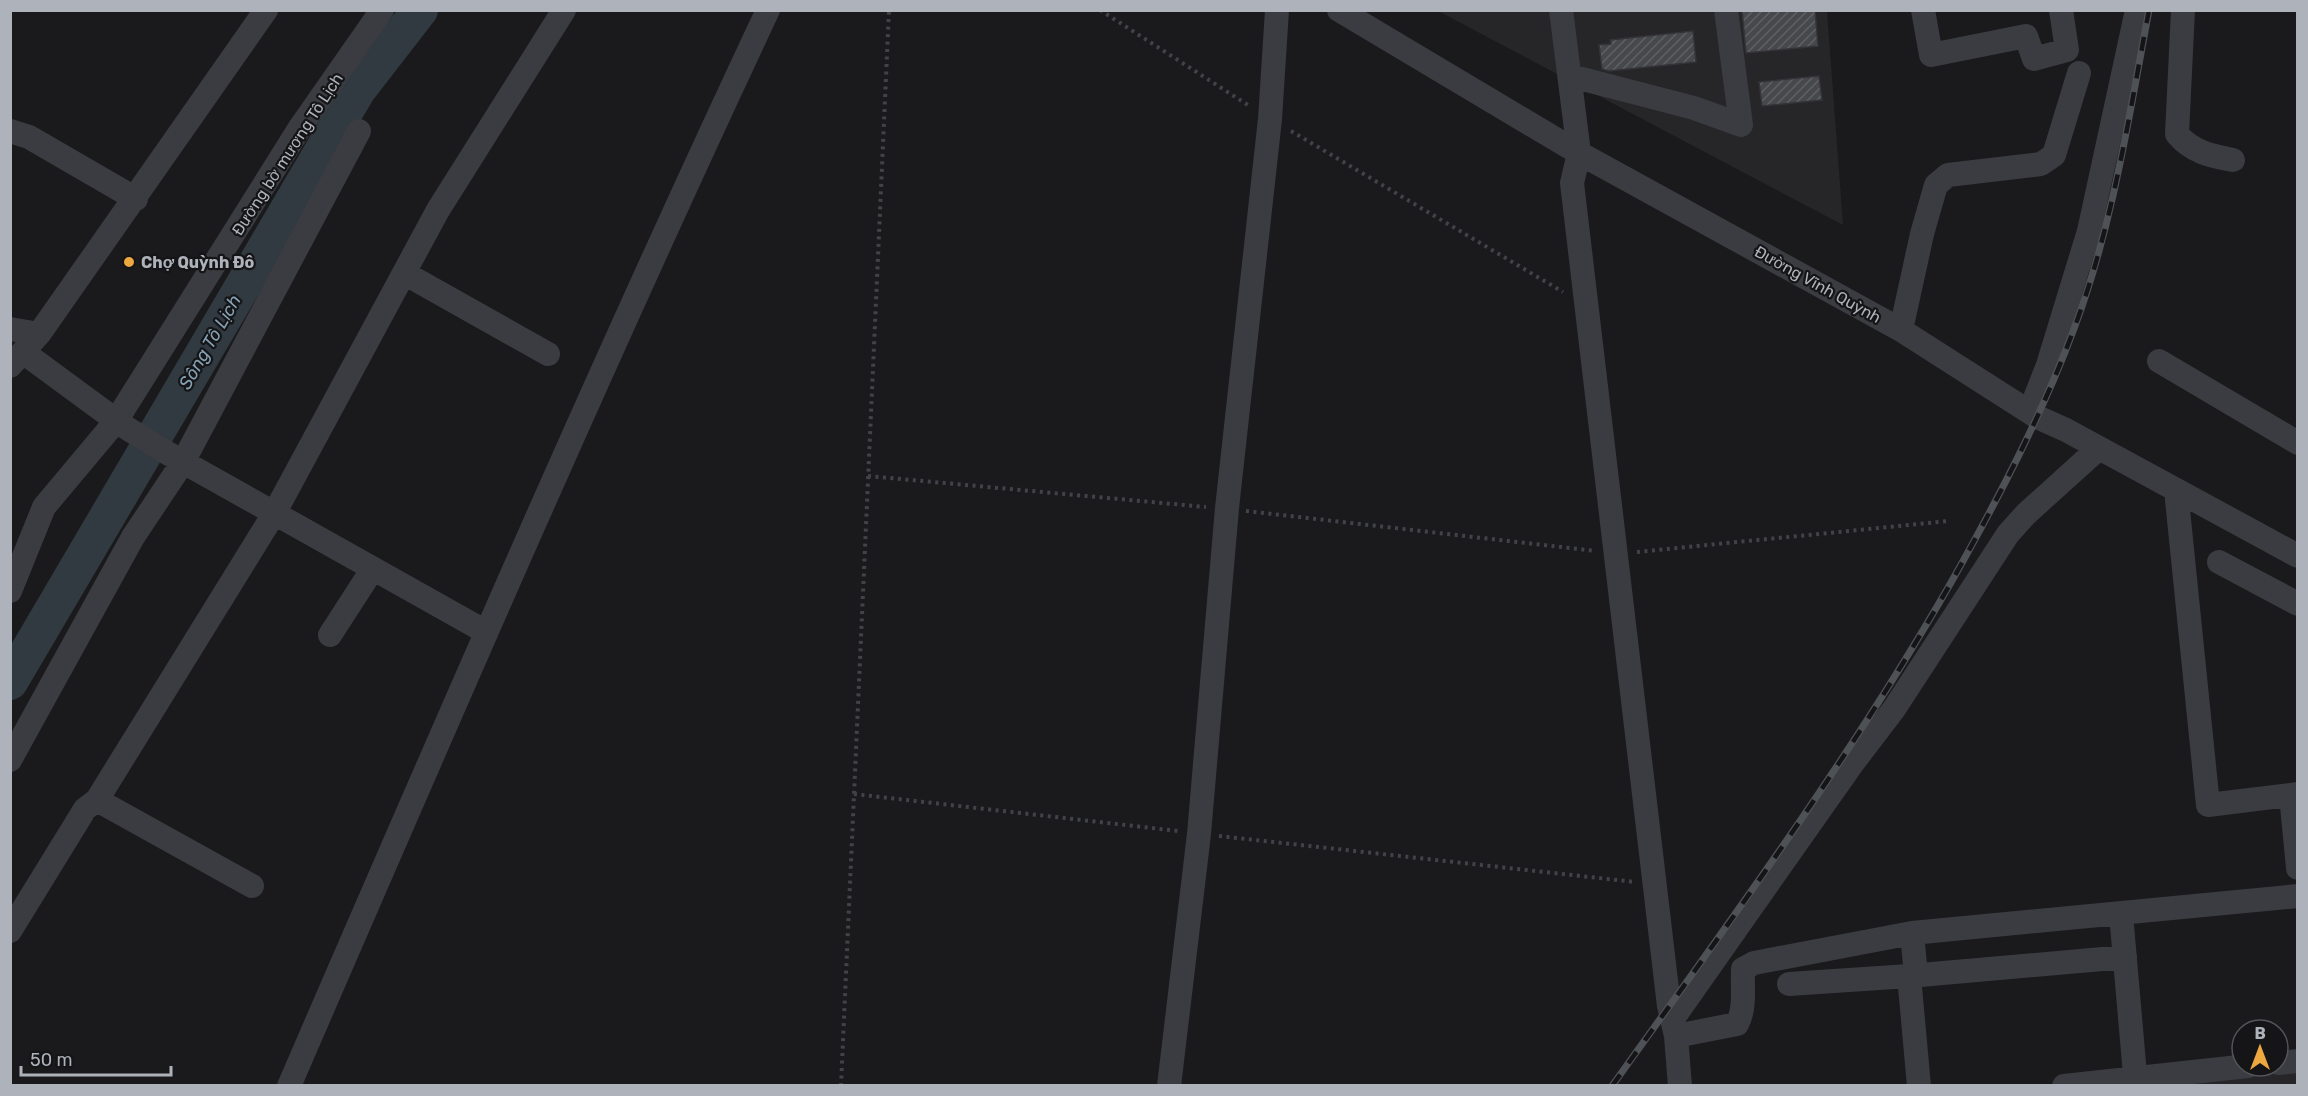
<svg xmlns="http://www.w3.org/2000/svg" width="2308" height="1096" font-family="Rubik,sans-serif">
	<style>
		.built { fill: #262629 }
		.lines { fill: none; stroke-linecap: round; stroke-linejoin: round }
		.river { stroke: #303a40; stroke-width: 36 }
		.building { fill: url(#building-hatch); stroke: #343438; stroke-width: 1.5 }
		.path { stroke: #414348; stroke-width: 4; stroke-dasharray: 3 4.5; stroke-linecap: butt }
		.minor { stroke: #3b3c41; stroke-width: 24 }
		.rail-casing { stroke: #4e5156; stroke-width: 7 }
		.rail { stroke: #151517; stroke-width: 4.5; stroke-dasharray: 14; stroke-linecap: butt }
		.poi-dot { fill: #eea840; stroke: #151517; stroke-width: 2 }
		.labels { text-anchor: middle; stroke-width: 4.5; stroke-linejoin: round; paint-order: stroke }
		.street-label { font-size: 16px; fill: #adb2bb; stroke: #151517 }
		.poi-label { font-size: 16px; font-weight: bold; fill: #adb2bb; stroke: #151517; text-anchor: start }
		.water-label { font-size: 18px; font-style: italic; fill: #85a2b5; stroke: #151517 }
	</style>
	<defs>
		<pattern id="building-hatch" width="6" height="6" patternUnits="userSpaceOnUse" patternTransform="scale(1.5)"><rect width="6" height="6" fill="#47484c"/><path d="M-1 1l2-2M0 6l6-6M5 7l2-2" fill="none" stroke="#5f6064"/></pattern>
	</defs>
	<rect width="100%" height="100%" fill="#1a1a1c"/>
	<!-- built -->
	<path class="built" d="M 1438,11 L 1827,11 L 1843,225 Z
		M 2297,1070 L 2297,1085 L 2167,1085 Z"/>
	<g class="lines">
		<!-- river -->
		<path class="river" d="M 10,682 L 358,90 L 420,10"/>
	</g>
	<!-- building -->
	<path class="building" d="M 1742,10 L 1815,10 L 1818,46 L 1746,53 Z
		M 1693,31 L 1696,62 L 1609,71 L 1602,69 L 1599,45 L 1611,44 L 1610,40 Z
		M 1819,76 L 1822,100 L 1762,106 L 1759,82 Z"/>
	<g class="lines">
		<!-- path -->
		<path class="path" d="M 1100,10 L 1251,107
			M 1291,131 L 1563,292
			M 868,476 L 1206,507
			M 1246,511 L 1596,551
			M 1637,552 L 1949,521
			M 854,794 L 1178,831
			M 1219,836 L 1635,882
			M 841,1086 L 889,10"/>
		<!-- minor -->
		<path class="minor" d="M 1339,10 L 1579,153 L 1901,330 L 2037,417 L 2066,430 L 2298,556
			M 1561,10 L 1579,153 L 1572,183 L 1669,1006 L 1676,1036 L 1680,1086
			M 1923,10 L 1931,55 L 2026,36 L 2034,59 L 2067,50 L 2061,10
			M 2183,10 L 2177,134 C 2192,152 2211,156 2233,160
			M 1571,76 L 1694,108 L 1741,125 L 1726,10
			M 10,131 L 29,137 L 136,199
			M 404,273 L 548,354
			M 10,329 L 39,334
			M 1901,330 L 1922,234 L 1936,185 L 1948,175 L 2041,164 L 2054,155 L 2079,73
			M 23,352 L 125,427 L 169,454 L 486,632
			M 2159,361 L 2298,443
			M 10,366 L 39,334 L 266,10
			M 2030,411 L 2048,365 L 2089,231 L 2137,10
			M 2176,490 L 2208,805 L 2298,794
			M 2219,562 L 2298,604
			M 10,591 L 44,507 L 116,421 L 301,126 L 382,10
			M 330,635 L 372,570
			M 10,760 L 133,537 L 183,462 L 359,131
			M 2291,795 L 2298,868
			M 97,800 L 252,886
			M 2121,914 L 2136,1086
			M 10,931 L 85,809 L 97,800 L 275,512 L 438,210 L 564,10
			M 1912,933 L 1916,976
			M 1909,976 L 1919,1086
			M 1789,984 L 1909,976 L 2125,957
			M 1672,1020 L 1852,764 L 1894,709 L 2008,534 L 2026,514 L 2099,448
			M 1676,1036 L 1737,1024 C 1746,1008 1742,986 1743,969 L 1754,963 L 1912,933 L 2298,896
			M 2278,1063 L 2298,1061
			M 289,1086 C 445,726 601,365 768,10
			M 1169,1086 L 1199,834 L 1227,508 L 1270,119 L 1277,10
			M 2064,1086 L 2248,1066"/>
		<defs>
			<path id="rail" d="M 1612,1086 C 1731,920 1852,756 1953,579 C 1999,497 2043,413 2075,326 C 2113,224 2129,116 2149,10"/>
		</defs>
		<!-- rail casing -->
		<use href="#rail" class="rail-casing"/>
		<!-- rail -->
		<use href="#rail" class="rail"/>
	</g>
	<!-- markers -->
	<circle class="poi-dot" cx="129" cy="262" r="6"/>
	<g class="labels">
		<!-- street labels -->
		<g class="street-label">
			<text transform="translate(287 154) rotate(-57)" y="6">Đường bờ mương Tô Lịch</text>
			<text transform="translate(1818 284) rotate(29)" y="6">Đường Vĩnh Quỳnh</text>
		</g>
		<!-- poi labels -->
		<g class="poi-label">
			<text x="141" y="268">Chợ Quỳnh Đô</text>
		</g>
		<!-- water labels -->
		<g class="water-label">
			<text transform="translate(210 342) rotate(-60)" y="6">Sông Tô Lịch</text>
		</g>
	</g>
	<!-- border -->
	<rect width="2308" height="1096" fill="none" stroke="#adb2bb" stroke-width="24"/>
	<!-- north arrow -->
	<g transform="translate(2260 1048)"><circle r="28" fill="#151517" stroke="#525459" stroke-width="1.5"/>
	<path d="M0-4.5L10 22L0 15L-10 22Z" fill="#eea840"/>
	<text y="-9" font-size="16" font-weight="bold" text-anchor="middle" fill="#adb2bb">B</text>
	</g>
	<!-- scale -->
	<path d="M21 1066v9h150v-9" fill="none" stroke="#adb2bb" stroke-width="3"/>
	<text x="30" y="1066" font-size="18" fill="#adb2bb" stroke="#151517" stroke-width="4.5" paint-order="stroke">50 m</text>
</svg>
